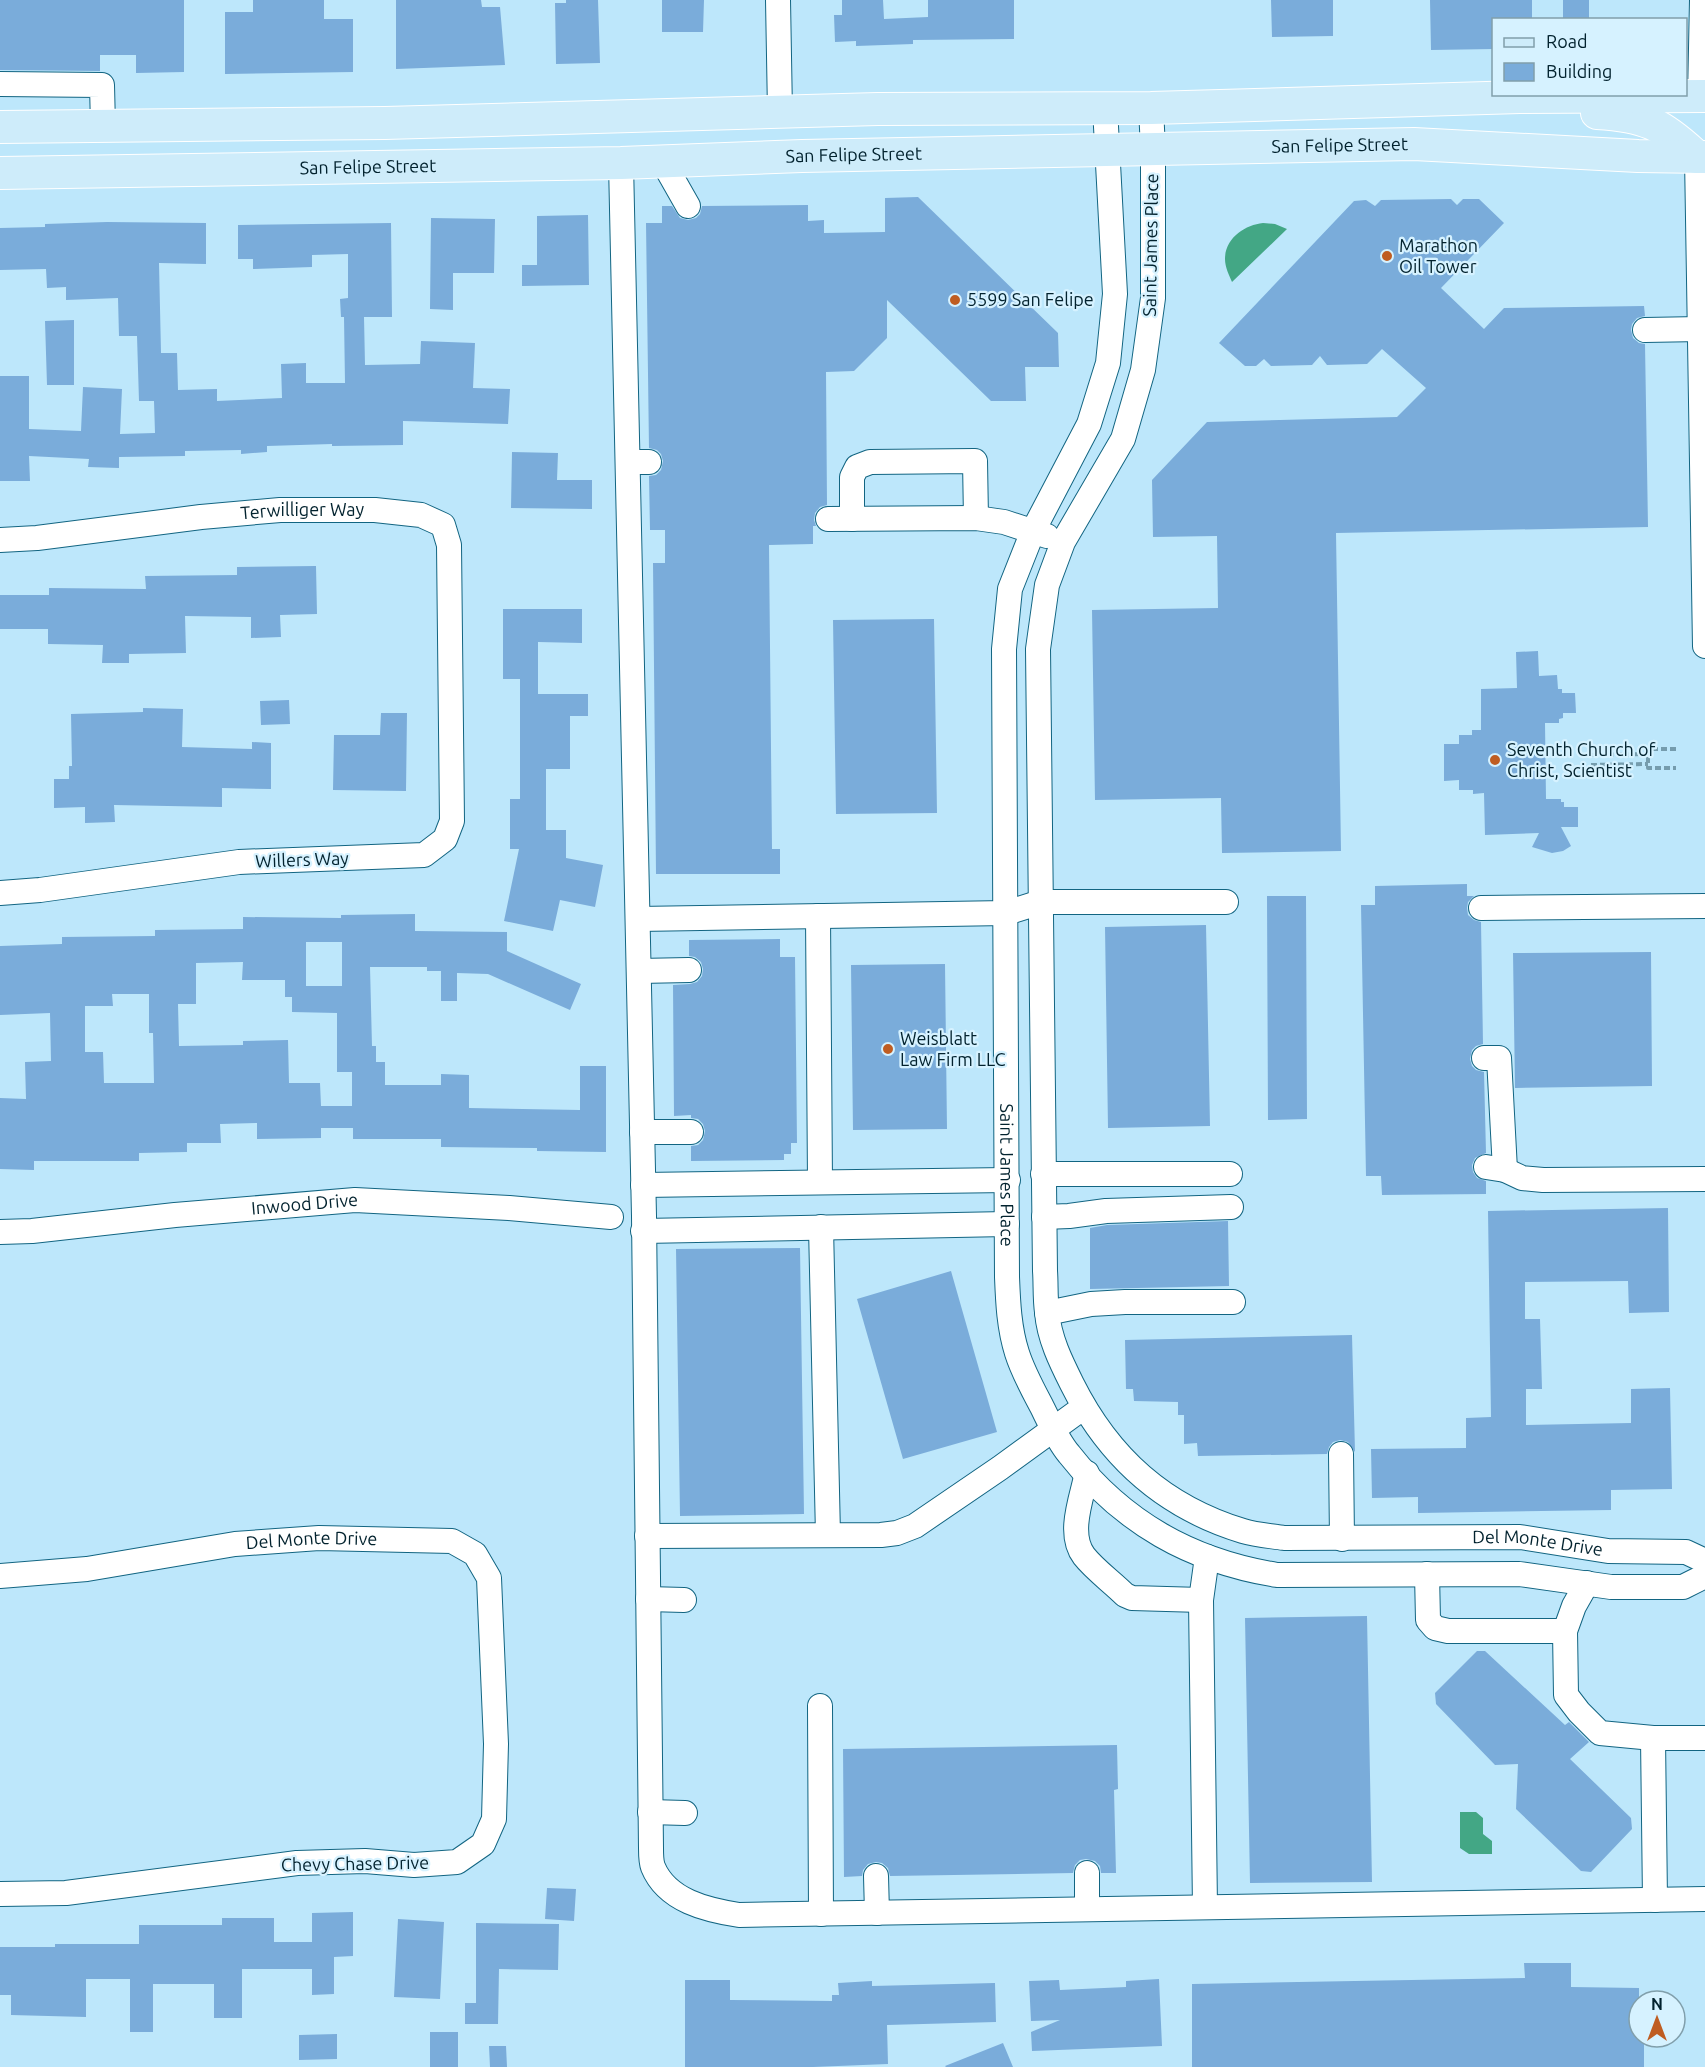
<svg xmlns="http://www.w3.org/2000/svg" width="1705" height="2067" font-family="Ubuntu,sans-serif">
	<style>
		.water { fill: #43a785 }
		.building { fill: #7aacda; fill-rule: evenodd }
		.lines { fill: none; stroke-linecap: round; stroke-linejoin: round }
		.minor-casing { stroke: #126582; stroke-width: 26 }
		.major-casing { stroke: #fff; stroke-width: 34 }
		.path { stroke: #759cad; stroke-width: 4; stroke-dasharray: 6 3; stroke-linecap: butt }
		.minor { stroke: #fff; stroke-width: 24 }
		.major { stroke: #ceecfa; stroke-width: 32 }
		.poi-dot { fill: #bf5d22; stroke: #d6f2ff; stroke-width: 2 }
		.labels { text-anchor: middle; stroke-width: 4.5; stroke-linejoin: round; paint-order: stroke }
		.street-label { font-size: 18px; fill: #02222e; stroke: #d6f2ff }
		.poi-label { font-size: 18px; fill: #02222e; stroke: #d6f2ff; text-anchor: start }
	</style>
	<rect width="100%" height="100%" fill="#bde7fb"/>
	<!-- water -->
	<path class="water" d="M 1263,223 L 1275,224 L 1287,229 L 1232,282 C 1229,275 1225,267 1225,259 C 1225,238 1245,225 1263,223 Z
		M 1460,1812 L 1476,1812 L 1483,1818 L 1483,1834 L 1492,1841 L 1492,1854 L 1469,1854 L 1460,1848 Z"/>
	<!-- building -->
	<path class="building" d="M 0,0 L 184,0 L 184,72 L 136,73 L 136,55 L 100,55 L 100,71 L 0,70 Z
		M 253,0 L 324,0 L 324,19 L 353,19 L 353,72 L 225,74 L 225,12 L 253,12 Z
		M 396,0 L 481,0 L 482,7 L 500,7 L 505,65 L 396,69 Z
		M 566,0 L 598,0 L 600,63 L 556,64 L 555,3 L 566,3 Z
		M 662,0 L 704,0 L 703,32 L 662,32 Z
		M 842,0 L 883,0 L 884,19 L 928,17 L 928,0 L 1014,0 L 1014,39 L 913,40 L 913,44 L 856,46 L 856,41 L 835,42 L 834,15 L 842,15 Z
		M 1271,0 L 1333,0 L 1333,36 L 1272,37 Z
		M 1430,0 L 1532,0 L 1532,20 L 1494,20 L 1494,49 L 1431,50 Z
		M 1563,0 L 1589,0 L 1589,20 L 1563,20 Z
		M 918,197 L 1058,333 L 1059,367 L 1025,367 L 1026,401 L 991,401 L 887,300 L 887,338 L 854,371 L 826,372 L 827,505 L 820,507 L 815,513 L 814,520 L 816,526 L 813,526 L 813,544 L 769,545 L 772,849 L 780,849 L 780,874 L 656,874 L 653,563 L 665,563 L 665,530 L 650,530 L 649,476 L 656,475 L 661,470 L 663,461 L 661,454 L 657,450 L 649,448 L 646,223 L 662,223 L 662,206 L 672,206 L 680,218 L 688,220 L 696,218 L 700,214 L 702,206 L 808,205 L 808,221 L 824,220 L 824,233 L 885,232 L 885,198 Z
		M 1451,199 L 1457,205 L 1463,199 L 1479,199 L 1504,223 L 1441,288 L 1484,329 L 1504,308 L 1644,306 L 1645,316 L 1637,318 L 1632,324 L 1631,330 L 1633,338 L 1639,343 L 1645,344 L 1648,527 L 1336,533 L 1341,851 L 1222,853 L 1221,798 L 1095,800 L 1092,610 L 1218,608 L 1217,536 L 1153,537 L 1152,480 L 1207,422 L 1397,417 L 1426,388 L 1382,349 L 1367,364 L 1327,365 L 1320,356 L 1312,365 L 1271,366 L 1264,359 L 1256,366 L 1245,366 L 1219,343 L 1354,201 L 1366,200 L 1375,206 L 1381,200 Z
		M 588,215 L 589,285 L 522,286 L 522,265 L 537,265 L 537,216 Z
		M 431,218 L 495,219 L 494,273 L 453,273 L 453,310 L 430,309 Z
		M 107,222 L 206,223 L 206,264 L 159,263 L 161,353 L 177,353 L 178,390 L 217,389 L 217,401 L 282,398 L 281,364 L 306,363 L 306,383 L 345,383 L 344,317 L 341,317 L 340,299 L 348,298 L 348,254 L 312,255 L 312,267 L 253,269 L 253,259 L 238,259 L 238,225 L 391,223 L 392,317 L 364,317 L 365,365 L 420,364 L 421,341 L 475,343 L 473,388 L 510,389 L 508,424 L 403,421 L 403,445 L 332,446 L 332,444 L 267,446 L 267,452 L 241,454 L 241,450 L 185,451 L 185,456 L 119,457 L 119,468 L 88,467 L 89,459 L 29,456 L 30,481 L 0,481 L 0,376 L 29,376 L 29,429 L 81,431 L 83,387 L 122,389 L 120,434 L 155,433 L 154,401 L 139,401 L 137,336 L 119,336 L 118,298 L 66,300 L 66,287 L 47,288 L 46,269 L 0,270 L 0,228 L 45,227 L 45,224 Z
		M 74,320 L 74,385 L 47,385 L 45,321 Z
		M 512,452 L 558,453 L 557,480 L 592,480 L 592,509 L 511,508 Z
		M 316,566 L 317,614 L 280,615 L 281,637 L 251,638 L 251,617 L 185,616 L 186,653 L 129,654 L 129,663 L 102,663 L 103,645 L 48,644 L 48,629 L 0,629 L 0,595 L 49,595 L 49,588 L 146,589 L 145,576 L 237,575 L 237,567 Z
		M 503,609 L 582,609 L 582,643 L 538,642 L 538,694 L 588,694 L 588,716 L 570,716 L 570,769 L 546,769 L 546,830 L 566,830 L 566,858 L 603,865 L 595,907 L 560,900 L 553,931 L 504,921 L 519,849 L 510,849 L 510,799 L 520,799 L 520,679 L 503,679 Z
		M 934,619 L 937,813 L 836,814 L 833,620 Z
		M 1538,651 L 1539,676 L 1557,675 L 1558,689 L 1562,689 L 1562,693 L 1575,693 L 1576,713 L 1563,713 L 1563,718 L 1559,719 L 1559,723 L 1545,723 L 1546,799 L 1561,799 L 1561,802 L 1564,802 L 1564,807 L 1578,807 L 1578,827 L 1561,827 L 1571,846 L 1563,851 L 1552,853 L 1532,847 L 1539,833 L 1485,835 L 1484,793 L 1473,794 L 1473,790 L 1459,790 L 1459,780 L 1444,781 L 1444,744 L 1459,744 L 1459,735 L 1472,735 L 1472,730 L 1481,730 L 1481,689 L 1517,688 L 1516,652 Z
		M 289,700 L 290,724 L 261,725 L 260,701 Z
		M 143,708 L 183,709 L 182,747 L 252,749 L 252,742 L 271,743 L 271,789 L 222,788 L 222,807 L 114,805 L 115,822 L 85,823 L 85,807 L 54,808 L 54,779 L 69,779 L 69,766 L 72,766 L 71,714 L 143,712 Z
		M 381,713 L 407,713 L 406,791 L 333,790 L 334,735 L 380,735 Z
		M 1467,884 L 1467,896 L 1474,896 L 1468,902 L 1467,908 L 1468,915 L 1474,920 L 1481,922 L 1483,1044 L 1476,1046 L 1472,1050 L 1470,1059 L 1472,1066 L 1476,1070 L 1484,1072 L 1486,1153 L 1475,1158 L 1472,1165 L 1473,1172 L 1477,1178 L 1486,1181 L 1486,1194 L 1382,1195 L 1381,1176 L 1366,1176 L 1361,905 L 1375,905 L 1375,886 Z
		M 1267,896 L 1306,896 L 1307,1119 L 1268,1120 Z
		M 415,914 L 415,931 L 507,932 L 507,951 L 581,984 L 570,1010 L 488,974 L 457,973 L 457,1001 L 441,1001 L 441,971 L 427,971 L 427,967 L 370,967 L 372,1046 L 376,1046 L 376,1062 L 385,1062 L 385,1085 L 441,1085 L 441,1074 L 469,1075 L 469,1108 L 580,1110 L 580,1066 L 606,1066 L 606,1152 L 537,1151 L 537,1148 L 441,1147 L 441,1139 L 353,1139 L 353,1128 L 321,1128 L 321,1138 L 257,1139 L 257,1123 L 220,1124 L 221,1143 L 187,1143 L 187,1152 L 139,1153 L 139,1161 L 34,1161 L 34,1170 L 0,1169 L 0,1098 L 26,1099 L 25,1062 L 51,1061 L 50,1013 L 0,1015 L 0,946 L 62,944 L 62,937 L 155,936 L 155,930 L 243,929 L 243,917 L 341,918 L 341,915 ZM 306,942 L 342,942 L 342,986 L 306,986 ZM 243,962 L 242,980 L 285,980 L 285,997 L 292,997 L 292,1012 L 337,1013 L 337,1072 L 352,1072 L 352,1106 L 321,1106 L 320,1083 L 289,1083 L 288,1040 L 243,1041 L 243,1045 L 179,1046 L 178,1004 L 196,1004 L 196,963 ZM 112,994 L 149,994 L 149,1033 L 153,1033 L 154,1083 L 104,1083 L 103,1052 L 85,1052 L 85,1006 L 113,1006 Z
		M 1206,925 L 1210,1126 L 1108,1128 L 1105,927 Z
		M 780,939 L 780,957 L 795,957 L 797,1143 L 791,1143 L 791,1154 L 784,1154 L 784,1160 L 691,1161 L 691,1146 L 698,1145 L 703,1140 L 705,1131 L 703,1124 L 698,1119 L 691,1118 L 691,1115 L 674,1116 L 673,985 L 690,984 L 697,982 L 702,976 L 703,969 L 701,962 L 695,957 L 689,956 L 689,940 Z
		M 1651,952 L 1652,1086 L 1515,1088 L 1513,953 Z
		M 945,964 L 947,1129 L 853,1130 L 851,965 Z
		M 1668,1208 L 1669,1312 L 1629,1313 L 1628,1281 L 1525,1282 L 1525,1319 L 1540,1319 L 1542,1389 L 1526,1389 L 1526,1425 L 1631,1423 L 1631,1389 L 1670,1388 L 1672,1489 L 1611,1490 L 1611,1510 L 1418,1513 L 1418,1497 L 1372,1498 L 1371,1449 L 1466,1448 L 1466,1418 L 1491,1417 L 1488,1211 Z
		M 1228,1221 L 1229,1286 L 1090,1289 L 1090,1228 L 1107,1225 Z
		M 800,1248 L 804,1514 L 680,1516 L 676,1249 Z
		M 951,1271 L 997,1432 L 903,1459 L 857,1299 Z
		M 1352,1335 L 1355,1452 L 1348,1442 L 1340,1440 L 1333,1442 L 1329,1447 L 1327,1454 L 1198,1456 L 1197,1443 L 1184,1444 L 1184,1415 L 1178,1415 L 1178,1402 L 1134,1401 L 1133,1389 L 1126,1389 L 1125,1340 Z
		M 1367,1616 L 1372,1882 L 1250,1883 L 1245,1618 Z
		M 1477,1651 L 1485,1651 L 1565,1725 L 1569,1722 L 1589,1742 L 1570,1759 L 1631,1818 L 1632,1829 L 1591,1872 L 1581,1871 L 1516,1809 L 1518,1764 L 1495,1765 L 1436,1704 L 1435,1693 Z
		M 1117,1745 L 1118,1789 L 1114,1790 L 1116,1873 L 1101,1873 L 1100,1866 L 1095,1861 L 1086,1859 L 1080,1860 L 1075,1865 L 1073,1873 L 890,1876 L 888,1868 L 882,1863 L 876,1862 L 868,1864 L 863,1870 L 862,1876 L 844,1877 L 843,1749 Z
		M 547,1888 L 576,1889 L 574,1921 L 545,1919 Z
		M 353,1912 L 353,1956 L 334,1957 L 334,1994 L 312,1995 L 312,1969 L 242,1969 L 242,2018 L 214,2018 L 214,1984 L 153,1984 L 153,2032 L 130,2032 L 130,1979 L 86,1979 L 86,2017 L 11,2015 L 11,1995 L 0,1995 L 0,1947 L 55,1947 L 55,1944 L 139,1944 L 139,1925 L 222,1925 L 222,1918 L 274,1918 L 274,1942 L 312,1942 L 312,1913 Z
		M 398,1919 L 444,1922 L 440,1999 L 394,1997 Z
		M 476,1923 L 559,1924 L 558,1970 L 499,1969 L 498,2024 L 465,2024 L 465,2003 L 476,2003 Z
		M 1524,1963 L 1571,1963 L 1571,1987 L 1639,1988 L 1639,2037 L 1644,2037 L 1644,2067 L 1192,2067 L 1192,1984 L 1525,1978 Z
		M 1159,1979 L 1162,2046 L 1032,2051 L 1031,2032 L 1060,2020 L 1031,2021 L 1029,1981 L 1059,1980 L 1060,1990 L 1126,1987 L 1126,1981 Z
		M 685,1980 L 730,1980 L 730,2000 L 832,2001 L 832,1995 L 839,1995 L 838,1983 L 872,1981 L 872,1986 L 995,1983 L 996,2022 L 887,2025 L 888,2064 L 813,2067 L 685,2067 Z
		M 430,2032 L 458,2032 L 458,2067 L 430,2067 Z
		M 337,2034 L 337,2059 L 299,2060 L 299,2035 Z
		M 1003,2043 L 1013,2067 L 946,2067 L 945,2066 Z
		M 489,2046 L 506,2046 L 507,2067 L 490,2067 Z"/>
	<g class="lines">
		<defs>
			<g id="minor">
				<path d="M 778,0 L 780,112"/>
				<path d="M 0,84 L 102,85 L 103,126"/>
				<path d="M 1700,97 L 1702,0"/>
				<path id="s1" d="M 1105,108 L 1115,294 L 1108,363 L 1089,424 L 1033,531 L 1010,589 L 1004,649 L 1007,1277 C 1008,1302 1009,1328 1017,1353 C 1023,1372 1033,1390 1042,1407 C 1050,1423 1058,1441 1069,1454 C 1123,1523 1191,1561 1277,1575 L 1519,1574 L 1611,1587 L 1683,1587 L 1705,1576"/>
				<path id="s2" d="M 1151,108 L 1153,149 L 1153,298 L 1143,370 L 1123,439 L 1063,542 L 1047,585 L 1038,649 L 1045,1271 C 1046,1284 1045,1298 1047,1312 C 1049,1338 1061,1362 1072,1384 C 1109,1458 1164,1507 1243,1531 C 1256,1535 1271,1536 1284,1538 L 1520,1537 L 1608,1551 L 1686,1552 L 1705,1561"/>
				<path d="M 1697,157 L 1705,646"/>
				<path d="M 663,162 L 688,206"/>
				<path d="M 621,163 L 644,1216 L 651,1848 C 651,1854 651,1862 653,1867 C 667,1901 707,1910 739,1915 L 1705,1899"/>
				<path d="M 1645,330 L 1700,329"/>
				<path d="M 628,462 L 649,462"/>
				<path d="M 828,519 L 976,518 L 1004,522 L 1047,536"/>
				<path d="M 852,519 L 852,477 L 857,467 L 870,462 L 975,461 L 976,518"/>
				<path id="s3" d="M 0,540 L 37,538 L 201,517 L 280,510 L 375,510 L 421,515 L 443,525 L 449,545 L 452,821 L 445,839 L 424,855 L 239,862 L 40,890 L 0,893"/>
				<path d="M 1481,908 L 1705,906"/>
				<path d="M 818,916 L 820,1182"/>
				<path d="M 638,919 L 1006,913 L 1041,902 L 1226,902"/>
				<path d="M 639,971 L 689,970"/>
				<path d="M 1484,1058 L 1499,1058 L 1505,1170"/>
				<path d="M 642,1132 L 691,1132"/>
				<path d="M 1486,1167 L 1505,1170 L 1522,1178 L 1543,1180 L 1705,1179"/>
				<path d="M 1043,1174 L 1230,1174"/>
				<path d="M 643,1185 L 1008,1180"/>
				<path d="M 1044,1217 L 1069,1216 L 1106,1211 L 1231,1207"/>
				<path d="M 821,1227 L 828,1535"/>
				<path d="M 643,1231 L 1007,1224"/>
				<path id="s4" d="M 0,1232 L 32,1231 L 175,1215 L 355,1200 L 509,1208 L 611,1217"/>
				<path d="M 1047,1313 L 1091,1304 L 1125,1302 L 1233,1302"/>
				<path d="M 1341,1454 L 1342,1539"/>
				<path d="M 1087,1473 C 1082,1497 1067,1534 1084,1556 C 1095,1570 1112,1582 1125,1595 L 1132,1598 L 1201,1600"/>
				<path d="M 647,1536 L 881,1535 L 897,1533 L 915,1526 L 1000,1468 L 1084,1407"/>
				<path d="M 1427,1574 L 1428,1620 L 1435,1628 L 1448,1631 L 1565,1631"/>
				<path id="s5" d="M 0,1576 L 87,1569 L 235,1544 L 319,1538 L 452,1541 L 475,1554 L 489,1578 L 496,1744 L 494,1819 L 483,1844 L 457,1862 L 414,1865 L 365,1861 L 297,1863 L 66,1893 L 0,1894"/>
				<path d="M 1587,1583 L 1574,1606 L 1565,1631 L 1566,1695 L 1579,1712 L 1600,1733 L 1653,1738 L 1705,1738"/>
				<path d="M 648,1599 L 684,1600"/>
				<path d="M 820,1706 L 821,1914"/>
				<path d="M 1653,1738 L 1655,1900"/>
				<path d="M 650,1812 L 685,1813"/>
				<path d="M 1087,1873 L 1087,1909"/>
				<path d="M 876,1876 L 877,1913"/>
				<path d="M 1205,1907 L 1201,1600 L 1207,1557"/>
			</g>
			<g id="major">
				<path d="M 1597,113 C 1646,116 1662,124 1697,157"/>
				<path d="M 0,127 L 385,123 L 878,109 L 1151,108 L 1520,97 L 1705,96"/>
				<path id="s6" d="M 0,173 L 621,163 L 802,156 L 1414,144 L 1638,156 L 1705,157"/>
			</g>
		</defs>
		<!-- minor casing -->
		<use href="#minor" class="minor-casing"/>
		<!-- major casing -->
		<use href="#major" class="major-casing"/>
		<!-- path -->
		<path class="path" d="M 1676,749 L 1648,749 L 1648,768 L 1676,768
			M 1590,755 L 1648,754
			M 1591,765 L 1648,764"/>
		<!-- minor -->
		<use href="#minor" class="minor"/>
		<!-- major -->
		<use href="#major" class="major"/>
	</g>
	<!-- markers -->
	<g class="poi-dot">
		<circle cx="1387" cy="256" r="6"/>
		<circle cx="955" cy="300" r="6"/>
		<circle cx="1495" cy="760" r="6"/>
		<circle cx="888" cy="1049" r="6"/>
	</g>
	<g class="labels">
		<!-- street labels -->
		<g class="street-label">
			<text dy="6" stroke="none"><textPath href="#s6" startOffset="1340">San Felipe Street</textPath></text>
			<text dy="6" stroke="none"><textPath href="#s6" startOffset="854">San Felipe Street</textPath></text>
			<text dy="6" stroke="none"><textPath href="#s6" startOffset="368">San Felipe Street</textPath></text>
			<text transform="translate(1151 245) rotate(-89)" y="6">Saint James Place</text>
			<text dy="6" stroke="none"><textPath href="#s3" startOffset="304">Terwilliger Way</textPath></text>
			<text transform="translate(302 860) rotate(-2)" y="6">Willers Way</text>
			<text dy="6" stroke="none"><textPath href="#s1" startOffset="1089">Saint James Place</textPath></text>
			<text dy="6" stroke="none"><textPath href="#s4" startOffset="306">Inwood Drive</textPath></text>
			<text dy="6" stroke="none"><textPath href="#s5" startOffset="314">Del Monte Drive</textPath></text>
			<text dy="6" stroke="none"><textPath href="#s2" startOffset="1832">Del Monte Drive</textPath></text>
			<text transform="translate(355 1864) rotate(-1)" y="6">Chevy Chase Drive</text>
		</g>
		<!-- poi labels -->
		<g class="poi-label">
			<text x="1399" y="252">Marathon<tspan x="1399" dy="21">Oil Tower</tspan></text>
			<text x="967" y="306">5599 San Felipe</text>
			<text x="1507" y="756">Seventh Church of<tspan x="1507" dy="21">Christ, Scientist</tspan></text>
			<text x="900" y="1045">Weisblatt<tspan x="900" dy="21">Law Firm LLC</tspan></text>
		</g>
	</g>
	<!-- legend -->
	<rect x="1492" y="18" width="195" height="78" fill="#d6f2ff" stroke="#819fab" stroke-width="1.5"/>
	<rect x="1504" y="38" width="30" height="9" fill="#ceecfa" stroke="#819fab" stroke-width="1.5"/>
	<text x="1546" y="48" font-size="18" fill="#02222e">Road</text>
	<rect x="1504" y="63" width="30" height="18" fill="#7aacda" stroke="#819fab" stroke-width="1.5"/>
	<text x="1546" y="78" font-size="18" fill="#02222e">Building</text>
	<!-- north arrow -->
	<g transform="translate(1657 2019)"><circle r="28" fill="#d6f2ff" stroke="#819fab" stroke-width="1.5"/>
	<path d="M0-4.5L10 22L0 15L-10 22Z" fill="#bf5d22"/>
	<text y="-9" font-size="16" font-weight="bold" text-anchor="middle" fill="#02222e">N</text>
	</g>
</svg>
